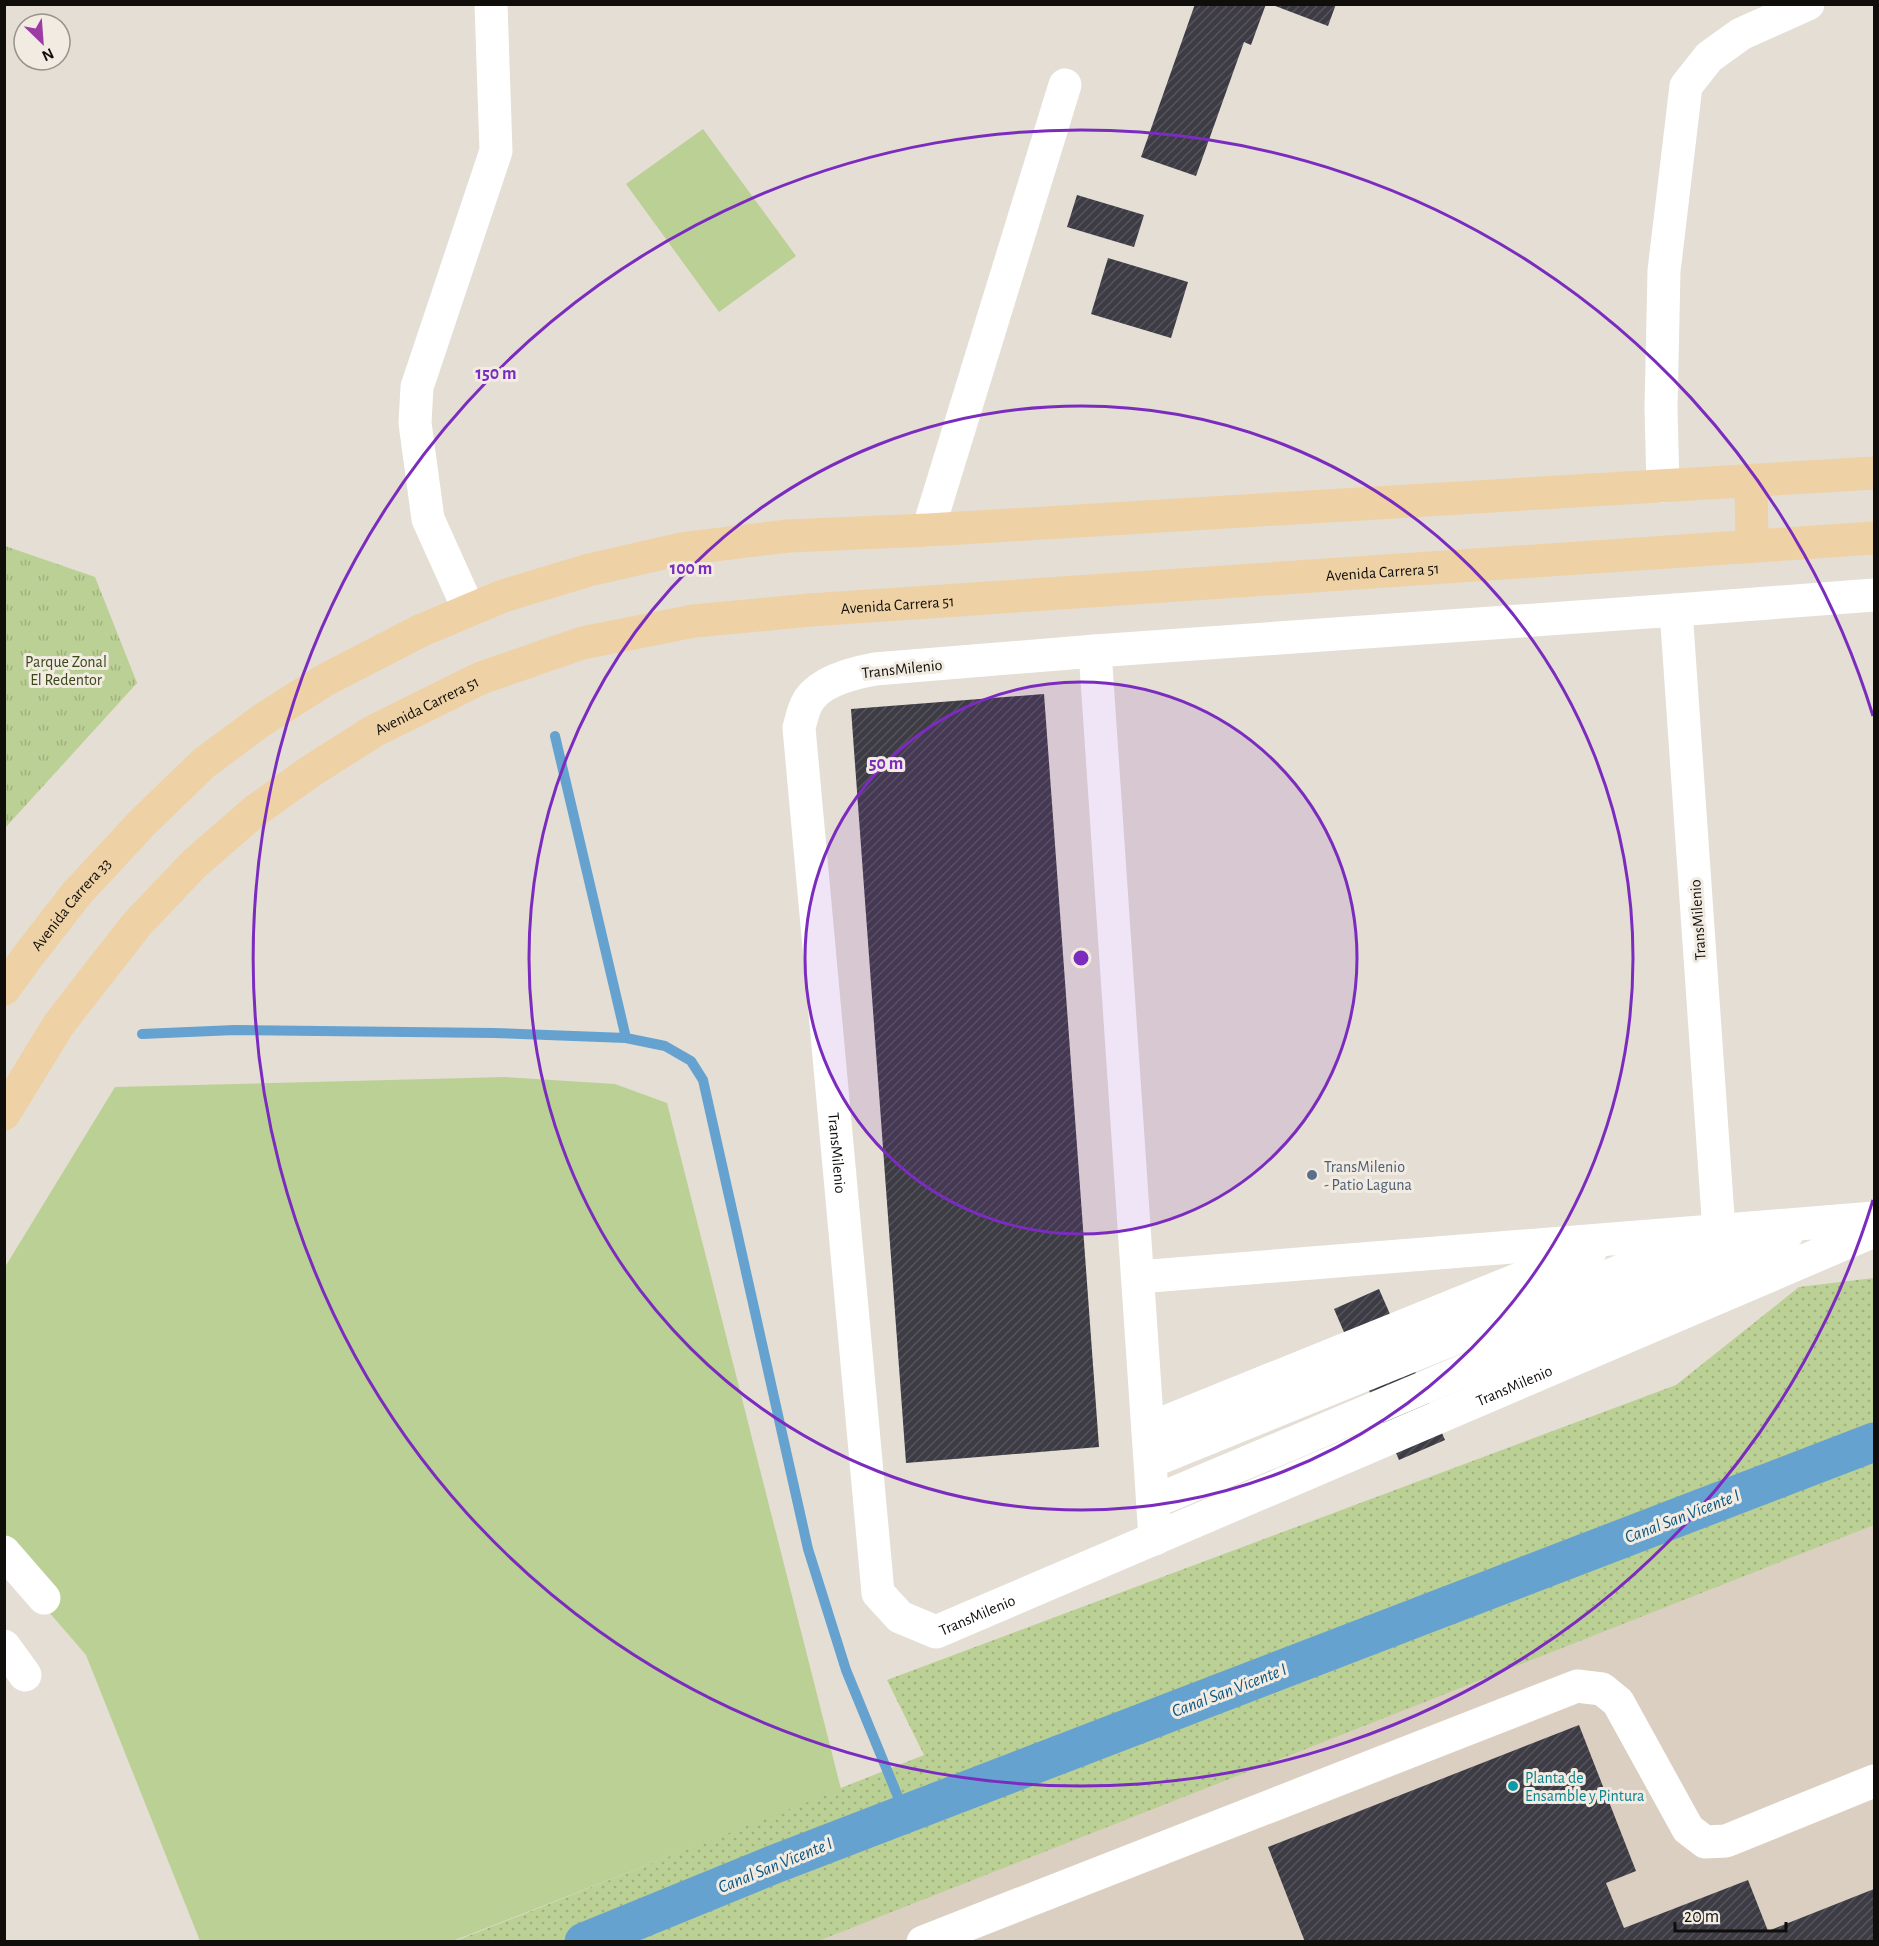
<svg xmlns="http://www.w3.org/2000/svg" width="1879" height="1946" font-family="'Alegreya Sans',sans-serif">
	<style>
		.built { fill: #dacfc0 }
		.grass { fill: url(#grass-dots) }
		.park { fill: url(#park-tufts) }
		.pitch { fill: #bbd094 }
		.lines { fill: none; stroke-linecap: round; stroke-linejoin: round }
		.stream { stroke: #65a2cf; stroke-width: 10 }
		.canal { stroke: #65a2cf; stroke-width: 39 }
		.building { fill: url(#building-hatch) }
		.minor { stroke: #fff; stroke-width: 33 }
		.major { stroke: #eed1a4; stroke-width: 33 }
		.ring { fill: none; stroke: #7b2cbf; stroke-width: 3 }
		.service-dot { fill: #5c6f8a; stroke: #f1ebe1; stroke-width: 2 }
		.culture-dot { fill: #0f9aa8; stroke: #f1ebe1; stroke-width: 2 }
		.labels { text-anchor: middle; stroke-width: 6; stroke-linejoin: round; paint-order: stroke }
		.street-label { font-size: 16px; fill: #100e0b; stroke: #f1ebe1 }
		.park-label { font-size: 16px; fill: #3a4819; stroke: #f1ebe1 }
		.service-label { font-size: 16px; fill: #4e5e75; stroke: #f1ebe1; text-anchor: start }
		.culture-label { font-size: 16px; fill: #0d838f; stroke: #f1ebe1; text-anchor: start }
		.water-label { font-size: 18px; font-style: italic; fill: #0c5681; stroke: #f1ebe1 }
		.centre { fill: #7b2cbf; stroke: #f1ebe1; stroke-width: 3 }
		.ring-label { font-size: 18px; text-anchor: middle; font-weight: bold; fill: #7b2cbf; stroke: #f1ebe1; stroke-width: 6; stroke-linejoin: round; paint-order: stroke }
	</style>
	<defs>
		<pattern id="grass-dots" width="8" height="8" patternUnits="userSpaceOnUse" patternTransform="scale(1.5)"><rect width="8" height="8" fill="#bbd094"/><path d="M2 2h.1M6 6h.1" fill="none" stroke="#a0b17e" stroke-width="1.8" stroke-linecap="round"/></pattern>
		<pattern id="park-tufts" width="24" height="20" patternUnits="userSpaceOnUse" patternTransform="scale(1.5)"><rect width="24" height="20" fill="#bbd094"/><path d="M3 7l-1-3M5 7V3M7 7l1-3M15 17l-1-3M17 17v-4M19 17l1-3" fill="none" stroke="#a0b17e"/></pattern>
		<pattern id="building-hatch" width="6" height="6" patternUnits="userSpaceOnUse" patternTransform="scale(1.5)"><rect width="6" height="6" fill="#3d3b44"/><path d="M-1 1l2-2M0 6l6-6M5 7l2-2" fill="none" stroke="#55545b"/></pattern>
	</defs>
	<rect width="100%" height="100%" fill="#e4ded4"/>
	<!-- built -->
	<path class="built" d="M 1874,1520 L 1874,1941 L 734,1942 Z"/>
	<!-- grass -->
	<path class="grass" d="M 1874,1278 L 1874,1525 L 818,1941 L 453,1942 L 924,1755 L 887,1680 L 1676,1385 L 1799,1287 Z"/>
	<!-- park -->
	<path class="park" d="M 5,546 L 95,577 L 137,683 L 5,828 Z"/>
	<!-- pitch -->
	<path class="pitch" d="M 703,129 L 796,256 L 719,312 L 626,184 Z
		M 506,1077 L 615,1084 L 667,1103 L 841,1789 L 453,1941 L 200,1941 L 86,1655 L 5,1561 L 5,1267 L 115,1087 Z"/>
	<g class="lines">
		<!-- stream -->
		<path class="stream" d="M 555,736 L 626,1038
			M 142,1034 L 235,1030 L 494,1033 L 626,1038 L 665,1046 L 691,1061 L 703,1080 L 808,1549 L 846,1670 L 905,1814"/>
		<!-- canal -->
		<path class="canal" d="M 584,1942 L 775,1864 L 1874,1442"/>
	</g>
	<!-- building -->
	<path class="building" d="M 1195,4 L 1266,4 L 1251,45 L 1244,42 L 1196,176 L 1141,157 Z
		M 1270,4 L 1336,4 L 1328,26 Z
		M 1077,195 L 1144,215 L 1134,247 L 1067,227 Z
		M 1108,258 L 1188,282 L 1171,338 L 1091,314 Z
		M 1044,694 L 1099,1447 L 906,1463 L 851,709 Z
		M 1379,1289 L 1445,1440 L 1399,1460 L 1334,1309 Z
		M 1579,1725 L 1636,1871 L 1606,1883 L 1624,1928 L 1748,1880 L 1768,1931 L 1874,1889 L 1874,1942 L 1305,1942 L 1268,1847 Z"/>
	<g class="lines">
		<!-- minor -->
		<g class="minor">
			<path d="M 1663,486 L 1661,408 L 1664,271 L 1686,86 L 1709,57 L 1741,34 L 1808,4"/>
			<path d="M 928,530 L 1065,85"/>
			<path d="M 469,610 L 428,519 L 415,423 L 417,387 L 496,151 L 491,4"/>
			<path d="M 1676,610 L 1874,595"/>
			<path id="s1" d="M 1095,651 L 875,669 C 853,673 816,682 806,705 C 803,712 801,720 799,728 L 878,1593 L 900,1617 L 936,1632 L 1874,1231"/>
			<path d="M 1138,1277 L 1874,1218"/>
			<path d="M 1148,1429 L 1591,1250"/>
			<path d="M 1150,1462 L 1719,1231 L 1676,610 L 1095,651 L 1150,1462 L 1155,1539"/>
			<path d="M 1153,1502 L 1787,1234"/>
			<path d="M 4,1552 L 44,1598"/>
			<path d="M 4,1646 L 25,1675"/>
			<path d="M 923,1942 L 1577,1686 L 1602,1689 L 1618,1702 L 1688,1829 L 1705,1842 L 1726,1841 L 1874,1781"/>
		</g>
		<!-- major -->
		<g class="major">
			<path d="M 1751,481 L 1752,546"/>
			<path id="s2" d="M 4,989 L 28,956 L 77,893 L 142,823 L 204,763 L 262,720 L 325,680 L 420,631 L 503,596 L 589,570 L 681,549 L 788,536 L 928,530 L 1874,473"/>
			<path id="s3" d="M 4,1114 L 59,1024 L 137,924 L 194,864 L 255,811 L 308,773 L 374,731 L 481,678 L 582,643 L 694,621 L 810,610 L 1874,538"/>
		</g>
	</g>
	<!-- distance rings -->
	<circle cx="1081" cy="958" r="276" fill="#7b2cbf" fill-opacity=".12"/>
	<g class="ring">
		<circle cx="1081" cy="958" r="276"/>
		<circle cx="1081" cy="958" r="552"/>
		<path d="M1873 1200A828 828 0 1 1 1873 716"/>
	</g>
	<!-- markers -->
	<circle class="service-dot" cx="1312" cy="1175" r="6"/>
	<circle class="culture-dot" cx="1513" cy="1786" r="6"/>
	<g class="labels">
		<!-- street labels -->
		<g class="street-label">
			<text dy="6" stroke="none"><textPath href="#s3" startOffset="1570">Avenida Carrera 51</textPath></text>
			<text dy="6" stroke="none"><textPath href="#s3" startOffset="1084">Avenida Carrera 51</textPath></text>
			<text transform="translate(902 668) rotate(-6)" y="6">TransMilenio</text>
			<text dy="6" stroke="none"><textPath href="#s3" startOffset="598">Avenida Carrera 51</textPath></text>
			<text dy="6" stroke="none"><textPath href="#s2" startOffset="108">Avenida Carrera 33</textPath></text>
			<text transform="translate(1697 920) rotate(-94)" y="6">TransMilenio</text>
			<text dy="6" stroke="none"><textPath href="#s1" startOffset="752">TransMilenio</textPath></text>
			<text dy="6" stroke="none"><textPath href="#s1" startOffset="1894">TransMilenio</textPath></text>
			<text dy="6" stroke="none"><textPath href="#s1" startOffset="1310">TransMilenio</textPath></text>
		</g>
		<!-- park labels -->
		<g class="park-label">
			<text x="66" y="667">Parque Zonal<tspan x="66" dy="18">El Redentor</tspan></text>
		</g>
		<!-- service labels -->
		<g class="service-label">
			<text x="1324" y="1172">TransMilenio<tspan x="1324" dy="18">- Patio Laguna</tspan></text>
		</g>
		<!-- culture labels -->
		<g class="culture-label">
			<text x="1525" y="1783">Planta de<tspan x="1525" dy="18">Ensamble y Pintura</tspan></text>
		</g>
		<!-- water labels -->
		<g class="water-label">
			<text transform="translate(1682 1516) rotate(-21)" y="6">Canal San Vicente I</text>
			<text transform="translate(1229 1690) rotate(-21)" y="6">Canal San Vicente I</text>
			<text transform="translate(775 1865) rotate(-22)" y="6">Canal San Vicente I</text>
		</g>
	</g>
	<circle cx="1081" cy="958" r="9" class="centre"/>
	<g class="ring-label">
		<text x="496" y="379">150 m</text>
		<text x="691" y="574">100 m</text>
		<text x="886" y="769">50 m</text>
	</g>
	<!-- border -->
	<rect width="1879" height="1946" fill="none" stroke="#100e0b" stroke-width="12"/>
	<!-- north arrow -->
	<g transform="translate(42 42) rotate(155)"><circle r="28" fill="#f1ebe1" stroke="#97938b" stroke-width="1.5"/>
	<path d="M0-4.5L10 22L0 15L-10 22Z" fill="#9c3ba3"/>
	<text y="-9" font-size="16" font-weight="bold" text-anchor="middle" fill="#100e0b">N</text>
	</g>
	<!-- scale -->
	<path d="M1675 1922v9h111v-9" fill="none" stroke="#100e0b" stroke-width="3"/>
	<text x="1684" y="1922" font-size="18" fill="#100e0b" stroke="#f1ebe1" stroke-width="4.5" paint-order="stroke">20 m</text>
</svg>
